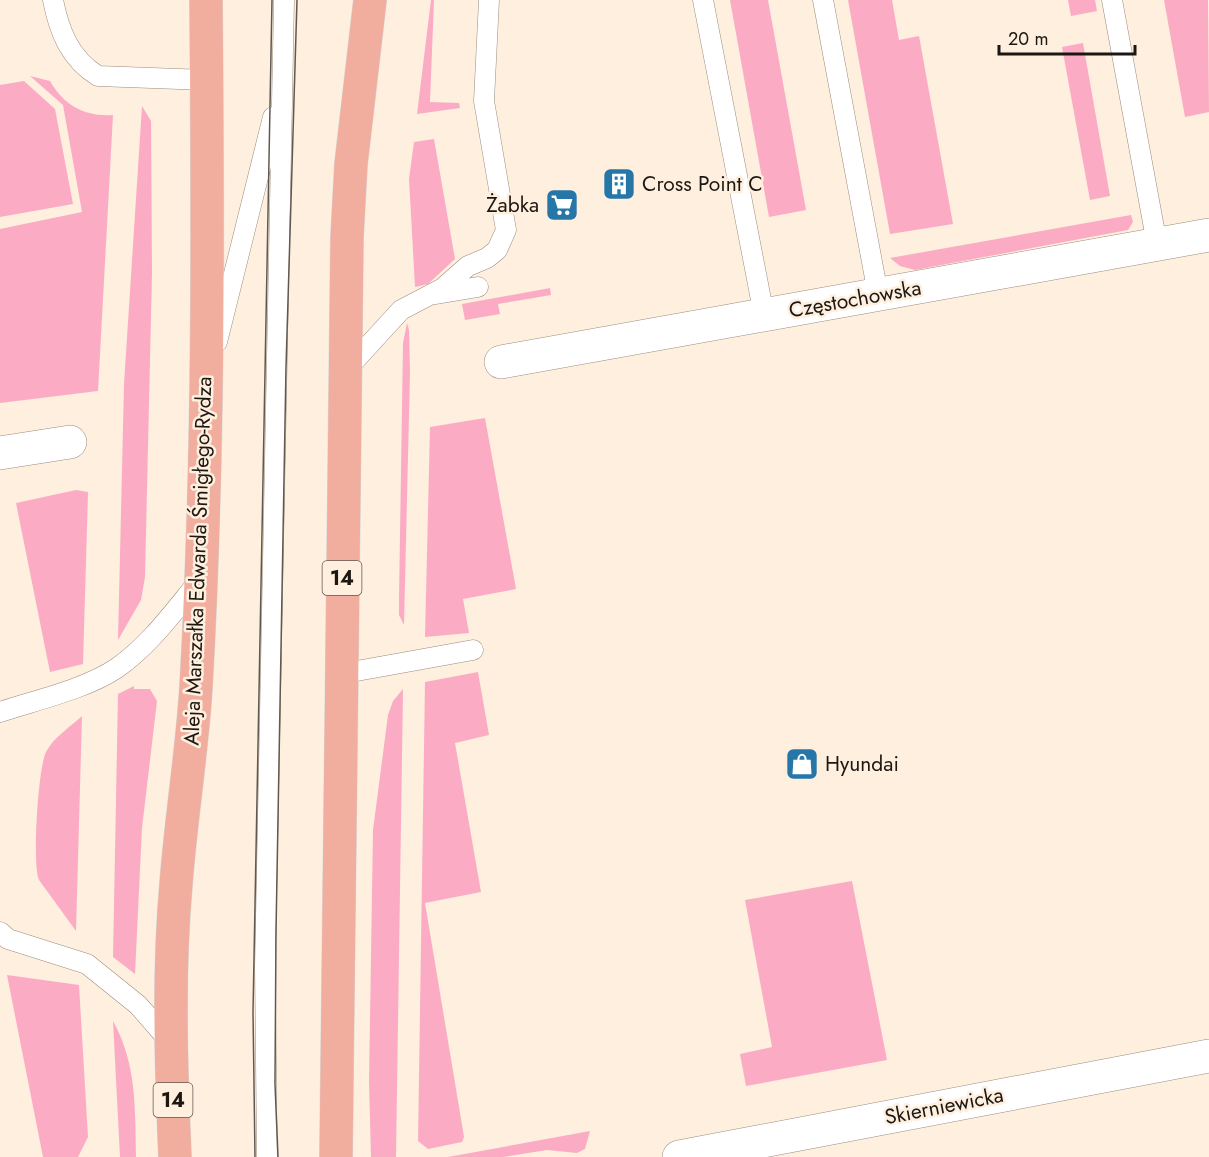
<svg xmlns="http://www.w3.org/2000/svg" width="1209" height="1157" font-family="Jost,sans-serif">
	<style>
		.green { fill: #fbacc4 }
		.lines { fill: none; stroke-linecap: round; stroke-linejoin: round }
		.lane-casing { stroke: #9b8d7e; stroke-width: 21 }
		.street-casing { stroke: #9b8d7e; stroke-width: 34 }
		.primary-casing { stroke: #dbdad9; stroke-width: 34 }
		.lane { stroke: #fff; stroke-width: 20 }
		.street { stroke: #fff; stroke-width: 33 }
		.primary { stroke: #f1ae9e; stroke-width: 33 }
		.tram { stroke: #615950; stroke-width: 1.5 }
		.labels { text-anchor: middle; stroke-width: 5; stroke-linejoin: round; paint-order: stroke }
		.shield { fill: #feefdf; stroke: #60584f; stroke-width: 1.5 }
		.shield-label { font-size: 20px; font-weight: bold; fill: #1c1711 }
		.poi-label { font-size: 21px; fill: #1c1711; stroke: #feefdf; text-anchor: start }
		.street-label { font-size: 21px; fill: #1c1711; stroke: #feefdf }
	</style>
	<rect width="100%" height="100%" fill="#feefdf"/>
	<!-- green -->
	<path class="green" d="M 431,0 L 434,0 L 430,102 L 459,103 L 460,108 L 417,114 Z
		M 730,0 L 768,0 L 806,210 L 769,217 Z
		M 848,0 L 892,0 L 899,40 L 919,36 L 953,224 L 890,234 Z
		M 1068,0 L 1095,0 L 1097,11 L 1071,16 Z
		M 1164,0 L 1208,0 L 1209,112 L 1185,117 Z
		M 1083,43 L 1110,196 L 1090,200 L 1062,47 Z
		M 30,76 L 50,81 C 64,106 86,117 113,115 L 98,391 L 0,403 L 0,229 L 82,212 L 63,105 Z
		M 24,81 L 55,109 L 73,204 L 0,217 L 0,85 Z
		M 142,106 L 151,121 L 152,273 L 145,577 L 141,600 L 118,640 L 124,384 Z
		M 434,139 L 455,259 L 428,284 L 415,287 L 409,179 L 414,142 Z
		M 1131,215 L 1133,222 L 1128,230 L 915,270 L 900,266 L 890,258 Z
		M 550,288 L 551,295 L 498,304 L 500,314 L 465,320 L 462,304 Z
		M 407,323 L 409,330 L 410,373 L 404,625 L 399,615 L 399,599 L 403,343 Z
		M 485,418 L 516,589 L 463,599 L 469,633 L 425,637 L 430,427 Z
		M 76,490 L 88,492 L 83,664 L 50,672 L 16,503 Z
		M 478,672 L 489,735 L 455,743 L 481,892 L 425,903 L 464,1137 L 462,1142 L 428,1149 L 418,1141 L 425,682 Z
		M 134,686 L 134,689 L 150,689 L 157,701 L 142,828 L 135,974 L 113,957 L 118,694 Z
		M 403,689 L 396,1157 L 371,1157 L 369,1082 L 373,830 L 388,715 L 393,701 Z
		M 82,716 L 76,931 L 39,880 C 32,865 38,768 46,752 C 53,738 70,727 82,716 Z
		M 852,881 L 887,1060 L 746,1086 L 740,1054 L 772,1047 L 745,900 Z
		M 7,975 L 79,985 L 88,1137 L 78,1157 L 43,1157 Z
		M 113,1021 C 137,1064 135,1109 136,1157 L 120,1157 Z
		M 590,1131 L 585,1149 L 577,1153 L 547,1150 L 503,1157 L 448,1157 Z"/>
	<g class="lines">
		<defs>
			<path id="lane" d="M 53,0 C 59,31 70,59 98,76 L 206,80
				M 703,0 L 764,315
				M 823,0 L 878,294
				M 1112,0 L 1157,244
				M 436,294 L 478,287
				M 217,342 L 273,117
				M 346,370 L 401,310 L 443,288 L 468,266 L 487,258 L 497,250 L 506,230 L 484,101 L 489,0
				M 340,674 L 473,650
				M 0,712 C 36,700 86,689 117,668 C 150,645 174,611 200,580
				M 0,932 L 8,939 L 87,964 L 138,1005 L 172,1044
				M 267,1157 L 265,967 L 284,0"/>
			<path id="street" d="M 501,362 L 1209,235
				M 0,453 L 70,442
				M 679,1157 L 1209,1056"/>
			<path id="primary" d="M 175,1157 C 171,1067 168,974 176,884 C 181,818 192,752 196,687 C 209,458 208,229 206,0
				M 336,1157 L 347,237 L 351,164 L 370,0"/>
		</defs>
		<!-- lane casing -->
		<use href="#lane" class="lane-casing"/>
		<!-- street casing -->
		<use href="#street" class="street-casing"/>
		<!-- primary casing -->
		<use href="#primary" class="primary-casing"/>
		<!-- lane -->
		<use href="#lane" class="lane"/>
		<!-- street -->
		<use href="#street" class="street"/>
		<!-- primary -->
		<use href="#primary" class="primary"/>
		<!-- tram -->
		<path class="tram" d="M 255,1157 L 253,1012 L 272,0
			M 278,1157 L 275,1084 L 276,931 L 286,367 L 297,0"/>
	</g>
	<!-- icons -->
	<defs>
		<symbol id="building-square" viewBox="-11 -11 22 22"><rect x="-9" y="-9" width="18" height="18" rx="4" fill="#2677a8" stroke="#feefdf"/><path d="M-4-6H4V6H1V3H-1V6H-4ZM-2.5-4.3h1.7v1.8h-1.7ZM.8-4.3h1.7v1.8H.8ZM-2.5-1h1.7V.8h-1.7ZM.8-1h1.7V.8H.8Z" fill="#fff"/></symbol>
		<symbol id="supermarket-square" viewBox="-11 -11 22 22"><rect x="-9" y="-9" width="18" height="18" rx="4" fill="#2677a8" stroke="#feefdf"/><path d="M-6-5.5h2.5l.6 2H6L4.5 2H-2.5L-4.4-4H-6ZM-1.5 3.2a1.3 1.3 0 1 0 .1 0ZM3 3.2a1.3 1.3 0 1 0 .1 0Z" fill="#fff"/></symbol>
		<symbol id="shop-square" viewBox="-11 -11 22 22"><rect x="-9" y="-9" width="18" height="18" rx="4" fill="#2677a8" stroke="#feefdf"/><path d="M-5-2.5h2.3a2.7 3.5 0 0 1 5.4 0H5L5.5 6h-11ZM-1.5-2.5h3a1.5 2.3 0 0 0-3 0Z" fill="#fff"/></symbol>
	</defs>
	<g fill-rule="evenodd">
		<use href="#building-square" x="600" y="165" width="38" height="38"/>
		<use href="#supermarket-square" x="543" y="186" width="38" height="38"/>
		<use href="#shop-square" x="783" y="745" width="38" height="38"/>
	</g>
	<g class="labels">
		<!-- shield labels -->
		<g class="shield">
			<rect x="322.5" y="561" width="39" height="34" rx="4.5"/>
			<rect x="153.5" y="1083" width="39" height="34" rx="4.5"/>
		</g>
		<g class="shield-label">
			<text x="342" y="585">14</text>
			<text x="173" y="1107">14</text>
		</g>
		<!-- poi labels -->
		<g class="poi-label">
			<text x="642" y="191">Cross Point C</text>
			<text x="539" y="212" text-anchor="end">Żabka</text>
			<text x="825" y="771">Hyundai</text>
		</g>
		<!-- street labels -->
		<g class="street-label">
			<text transform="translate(855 299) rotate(-10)" y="7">Częstochowska</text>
			<text transform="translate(198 561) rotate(-88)" y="7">Aleja Marszałka Edwarda Śmigłego-Rydza</text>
			<text transform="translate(944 1106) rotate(-11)" y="7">Skierniewicka</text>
		</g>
	</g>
	<!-- scale -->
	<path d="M999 45v9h136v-9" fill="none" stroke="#1c1711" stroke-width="3"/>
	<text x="1008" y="45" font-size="18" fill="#1c1711" stroke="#feefdf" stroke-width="4.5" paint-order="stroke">20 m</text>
</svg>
